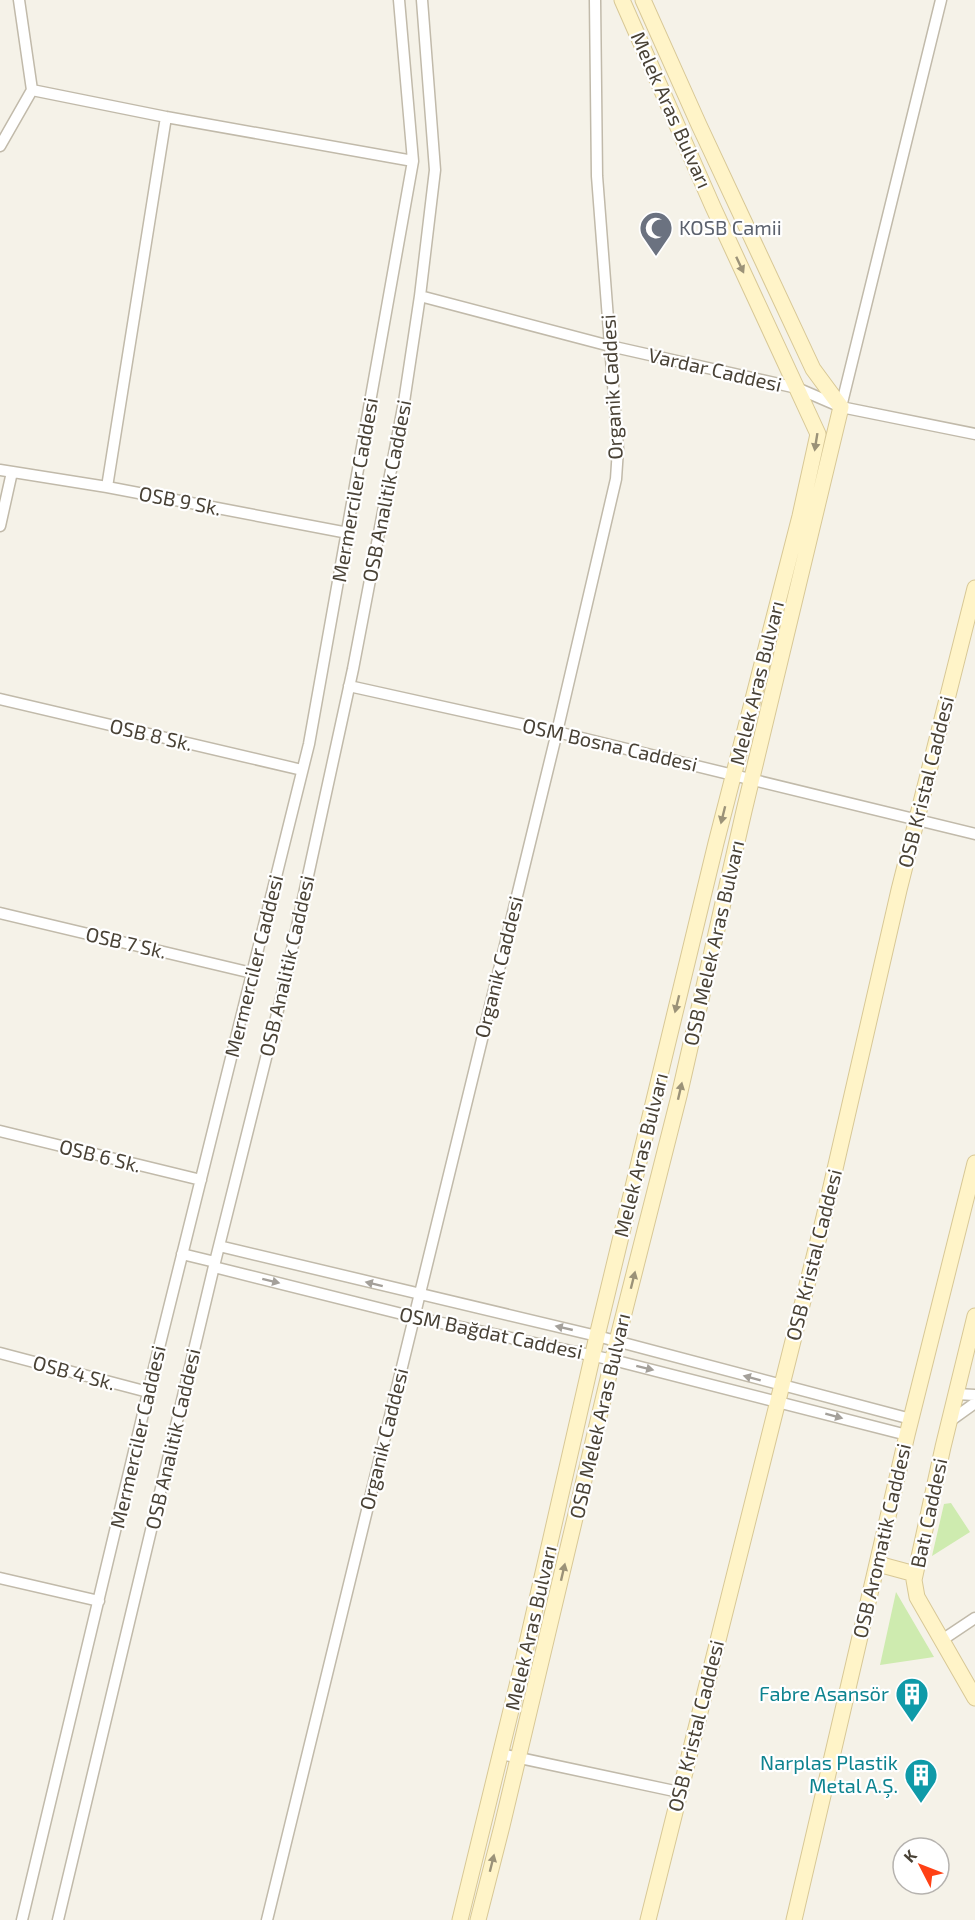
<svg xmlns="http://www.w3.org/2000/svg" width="975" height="1920" font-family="'Exo 2',sans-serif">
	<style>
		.green { fill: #ceebaf }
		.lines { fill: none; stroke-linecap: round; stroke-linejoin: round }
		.street-casing { stroke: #c1baaa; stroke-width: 13 }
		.secondary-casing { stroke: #d8c896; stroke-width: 17 }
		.street { stroke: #fff; stroke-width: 10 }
		.secondary { stroke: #fff4c8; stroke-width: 15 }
		.oneway { fill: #9b9278 }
		.oneway2 { fill: #a4a09a }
		.labels { text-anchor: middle; stroke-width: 4.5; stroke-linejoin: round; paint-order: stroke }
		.street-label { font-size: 20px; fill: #494236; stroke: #fff }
		.worship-label { font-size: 20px; fill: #5b616d; stroke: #fff; text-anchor: start }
		.culture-label { font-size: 20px; fill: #0d838f; stroke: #fff; text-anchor: end }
	</style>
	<rect width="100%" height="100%" fill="#f5f2e8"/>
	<!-- green -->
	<path class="green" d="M 951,1503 L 970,1532 L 932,1556 L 944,1504 Z
		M 896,1592 L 934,1657 L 880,1665 Z"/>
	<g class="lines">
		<defs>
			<path id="street" d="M 32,90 L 166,117 L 413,161
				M 0,146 L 32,90 L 19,0
				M 420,296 L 610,346 L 797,388 L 841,407 L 975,434
				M 841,407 L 941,0
				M 0,470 L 107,487 L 348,533
				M 107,487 L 166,117
				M 0,526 L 12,472
				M 349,686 L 557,732 L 975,834
				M 0,699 L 302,770
				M 0,913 L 252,973
				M 0,1131 L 201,1180
				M 219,1246 L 597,1336 L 911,1419
				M 182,1254 L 215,1262
				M 214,1267 L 414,1317 L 613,1360 L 907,1435
				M 0,1353 L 148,1392
				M 956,1394 L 975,1395
				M 950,1421 L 975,1403
				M 0,1578 L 99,1601
				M 942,1640 L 975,1618
				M 501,1754 L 679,1792
				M 22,1920 L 153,1372 L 309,744 L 413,161 L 399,0
				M 58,1920 L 215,1262 L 284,986 L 353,669 L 404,402 L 420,296 L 435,170 L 422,0
				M 267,1920 L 557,732 L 616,479 L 618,449 L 597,176 L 595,0"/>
			<path id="secondary" d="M 975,1316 L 943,1447 L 914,1580 L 917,1597 L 975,1698
				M 878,1564 L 915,1574
				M 460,1920 L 522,1665 L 597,1336 L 716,843 L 800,516 L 818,434 L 713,207 L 622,0
				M 478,1920 L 502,1826 L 617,1341 L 679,1096 L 744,811 L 841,407 L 813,369 L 699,125 L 643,0
				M 648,1920 L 824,1217 L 899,890 L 975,588
				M 794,1920 L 907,1435 L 975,1163"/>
		</defs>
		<!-- street casing -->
		<use href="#street" class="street-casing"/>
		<!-- secondary casing -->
		<use href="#secondary" class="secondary-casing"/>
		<!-- street -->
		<use href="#street" class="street"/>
		<!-- secondary -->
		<use href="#secondary" class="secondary"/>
	</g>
	<!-- one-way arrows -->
	<defs><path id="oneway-solid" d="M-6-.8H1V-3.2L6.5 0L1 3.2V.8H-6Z" transform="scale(1.5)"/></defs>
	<g class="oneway">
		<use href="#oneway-solid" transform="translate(740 265) rotate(65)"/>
		<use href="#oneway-solid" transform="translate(816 442) rotate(99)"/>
		<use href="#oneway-solid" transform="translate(723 815) rotate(104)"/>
		<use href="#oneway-solid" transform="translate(677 1004) rotate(104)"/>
		<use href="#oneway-solid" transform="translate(680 1091) rotate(-77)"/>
		<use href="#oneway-solid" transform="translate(633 1280) rotate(-76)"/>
		<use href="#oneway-solid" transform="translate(563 1572) rotate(-77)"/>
		<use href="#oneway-solid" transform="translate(492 1863) rotate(-76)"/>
	</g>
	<g class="oneway2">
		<use href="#oneway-solid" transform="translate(271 1281) rotate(14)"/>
		<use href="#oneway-solid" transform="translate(374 1284) rotate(-166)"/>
		<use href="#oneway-solid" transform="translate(564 1328) rotate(-167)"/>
		<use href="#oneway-solid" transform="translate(645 1368) rotate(14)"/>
		<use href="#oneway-solid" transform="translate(752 1378) rotate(-165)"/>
		<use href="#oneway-solid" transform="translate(834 1416) rotate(15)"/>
	</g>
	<!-- icons -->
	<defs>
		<symbol id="mosque-pin" viewBox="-11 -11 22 30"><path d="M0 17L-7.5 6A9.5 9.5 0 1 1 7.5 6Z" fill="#6b7280" stroke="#fff"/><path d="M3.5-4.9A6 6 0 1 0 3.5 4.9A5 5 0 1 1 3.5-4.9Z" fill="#fff"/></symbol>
		<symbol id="building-pin" viewBox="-11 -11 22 30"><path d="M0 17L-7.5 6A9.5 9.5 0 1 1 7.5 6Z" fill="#0f9aa8" stroke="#fff"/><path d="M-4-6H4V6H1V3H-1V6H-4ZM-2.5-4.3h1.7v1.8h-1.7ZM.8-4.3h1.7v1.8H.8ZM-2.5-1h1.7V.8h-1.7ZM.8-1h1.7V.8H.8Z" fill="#fff"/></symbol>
	</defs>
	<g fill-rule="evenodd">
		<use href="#mosque-pin" x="637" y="209" width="38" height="52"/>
		<use href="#building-pin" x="893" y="1675" width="38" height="52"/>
		<use href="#building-pin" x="902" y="1756" width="38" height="52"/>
	</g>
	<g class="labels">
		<!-- street labels -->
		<g class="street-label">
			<text transform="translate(671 110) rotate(66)" y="7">Melek Aras Bulvarı</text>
			<text transform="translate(715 370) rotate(13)" y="7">Vardar Caddesi</text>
			<text transform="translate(612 387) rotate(-93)" y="7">Organik Caddesi</text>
			<text transform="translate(355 490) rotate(-80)" y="7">Mermerciler Caddesi</text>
			<text transform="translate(387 491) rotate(-79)" y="7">OSB Analitik Caddesi</text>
			<text transform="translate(180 501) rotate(11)" y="7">OSB 9 Sk.</text>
			<text transform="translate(757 683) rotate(-76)" y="7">Melek Aras Bulvarı</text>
			<text transform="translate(151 735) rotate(13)" y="7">OSB 8 Sk.</text>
			<text transform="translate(610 745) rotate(13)" y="7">OSM Bosna Caddesi</text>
			<text transform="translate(926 782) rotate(-76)" y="7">OSB Kristal Caddesi</text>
			<text transform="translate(126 943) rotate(13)" y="7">OSB 7 Sk.</text>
			<text transform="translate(714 943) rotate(-77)" y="7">OSB Melek Aras Bulvarı</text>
			<text transform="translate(254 966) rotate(-76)" y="7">Mermerciler Caddesi</text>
			<text transform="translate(287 966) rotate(-77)" y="7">OSB Analitik Caddesi</text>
			<text transform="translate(499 967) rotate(-76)" y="7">Organik Caddesi</text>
			<text transform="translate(641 1155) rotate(-76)" y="7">Melek Aras Bulvarı</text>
			<text transform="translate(100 1156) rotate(14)" y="7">OSB 6 Sk.</text>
			<text transform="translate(814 1255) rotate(-76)" y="7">OSB Kristal Caddesi</text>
			<text transform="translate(491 1333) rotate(12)" y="7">OSM Bağdat Caddesi</text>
			<text transform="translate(74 1373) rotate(15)" y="7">OSB 4 Sk.</text>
			<text transform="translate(600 1416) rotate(-77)" y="7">OSB Melek Aras Bulvarı</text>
			<text transform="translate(138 1437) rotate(-77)" y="7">Mermerciler Caddesi</text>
			<text transform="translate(173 1439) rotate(-77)" y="7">OSB Analitik Caddesi</text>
			<text transform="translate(384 1439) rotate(-76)" y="7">Organik Caddesi</text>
			<text transform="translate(929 1513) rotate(-78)" y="7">Batı Caddesi</text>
			<text transform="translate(882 1541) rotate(-77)" y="7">OSB Aromatik Caddesi</text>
			<text transform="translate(531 1628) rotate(-77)" y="7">Melek Aras Bulvarı</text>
			<text transform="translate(696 1726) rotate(-76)" y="7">OSB Kristal Caddesi</text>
		</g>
		<!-- worship labels -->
		<g class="worship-label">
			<text x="679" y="235">KOSB Camii</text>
		</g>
		<!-- culture labels -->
		<g class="culture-label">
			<text x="889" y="1701">Fabre Asansör</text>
			<text x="898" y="1770">Narplas Plastik<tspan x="898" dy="23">Metal A.Ş.</tspan></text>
		</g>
	</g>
	<!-- north arrow -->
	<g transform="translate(921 1866) rotate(312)"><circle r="28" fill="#ffffff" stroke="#b6b3af" stroke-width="1.5"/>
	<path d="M0-4.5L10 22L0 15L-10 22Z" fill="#ff4115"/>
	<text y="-9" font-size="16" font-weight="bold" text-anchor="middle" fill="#494236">K</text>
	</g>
</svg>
